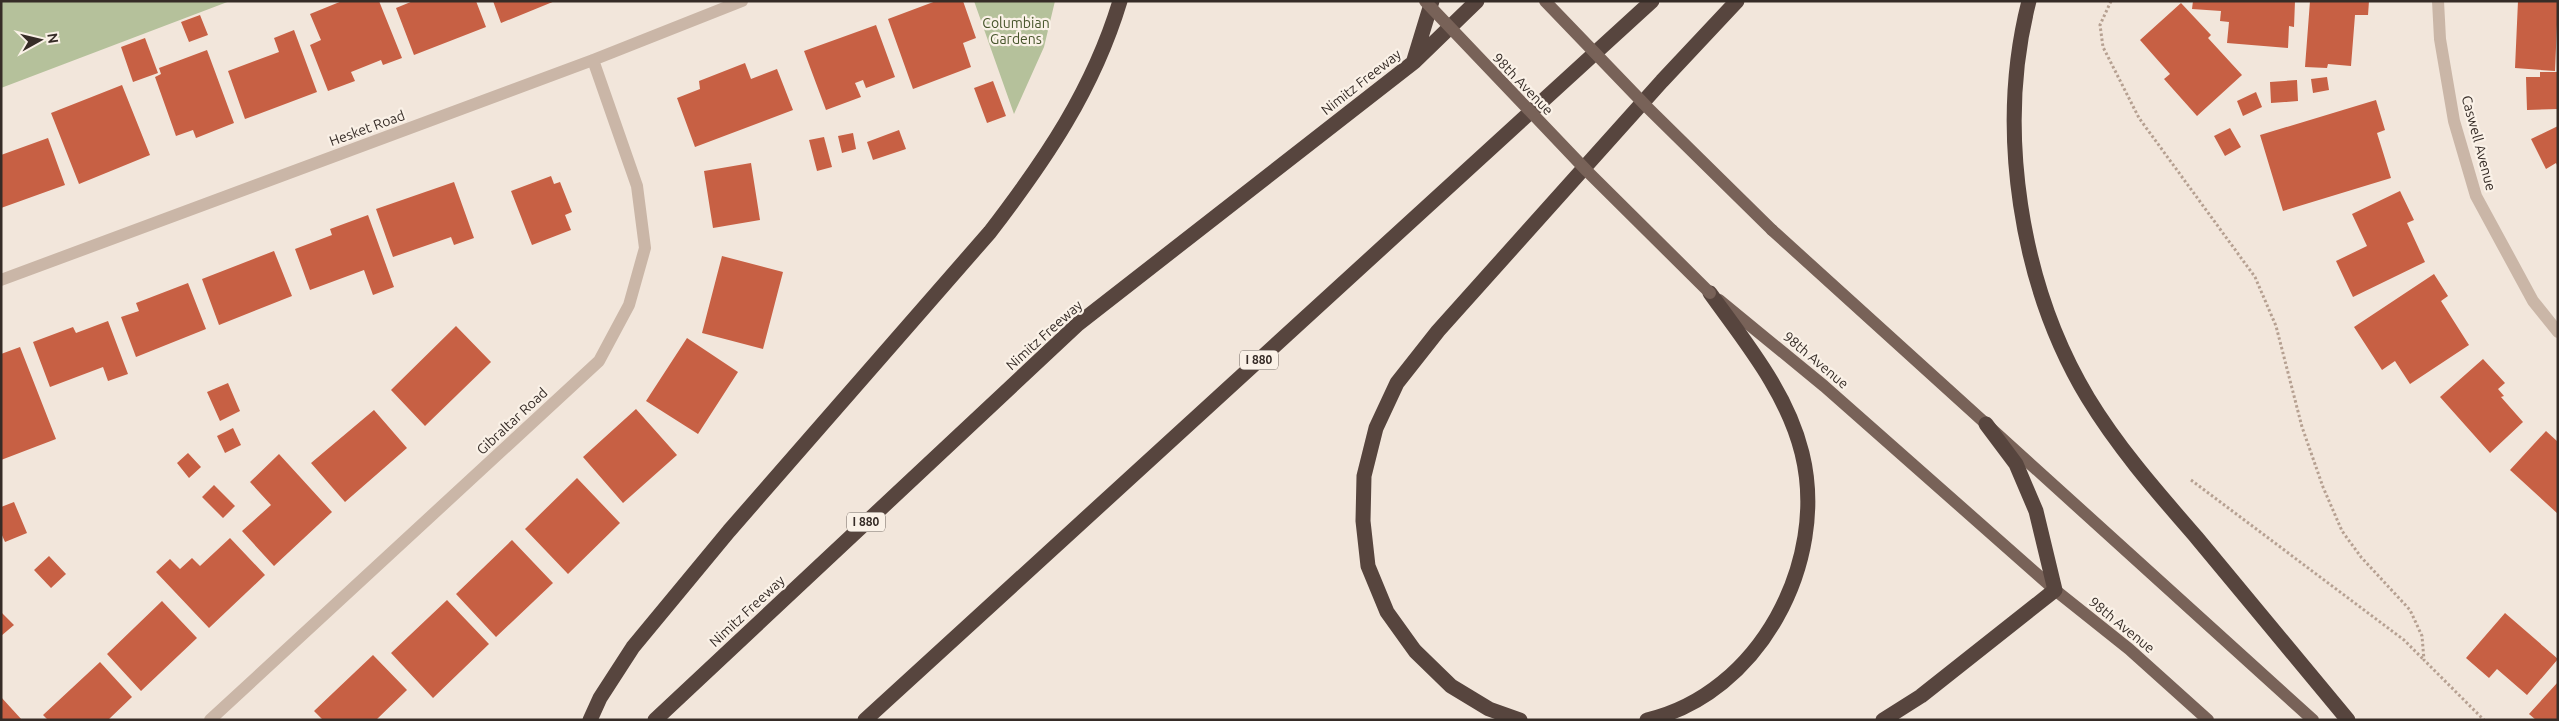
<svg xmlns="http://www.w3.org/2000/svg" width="2559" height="721" font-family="Ubuntu,sans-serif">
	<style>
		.green { fill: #b5c19b }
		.building { fill: #c76044 }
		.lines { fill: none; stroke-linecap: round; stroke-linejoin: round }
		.path { stroke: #b6a091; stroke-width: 3; stroke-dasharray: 2.5 2.5; stroke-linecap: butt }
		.street { stroke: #cab6a7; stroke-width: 12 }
		.primary { stroke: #786258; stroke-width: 12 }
		.highway { stroke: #57453e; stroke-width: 15 }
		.primary-bridge { stroke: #786258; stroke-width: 12 }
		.labels { text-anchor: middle; stroke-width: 4.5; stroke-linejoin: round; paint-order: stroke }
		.shield { fill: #faf1e7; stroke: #716761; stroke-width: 1 }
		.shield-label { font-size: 12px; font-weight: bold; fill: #362c27 }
		.park-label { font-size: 14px; fill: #47552b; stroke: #faf1e7 }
		.street-label { font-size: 14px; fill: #362c27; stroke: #faf1e7 }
	</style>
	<rect width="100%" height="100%" fill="#f2e6db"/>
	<!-- green -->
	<path class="green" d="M 1,1 L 230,1 L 1,88 Z
		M 974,1 L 1055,1 L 1044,47 L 1014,114 Z"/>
	<!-- building -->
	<path class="building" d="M 342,1 L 379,1 L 402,58 L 383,65 L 381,60 L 351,72 L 355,81 L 328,91 L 310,45 L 321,40 L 310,14 Z
		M 413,1 L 476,1 L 486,27 L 414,55 L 396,8 Z
		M 493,1 L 555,1 L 501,23 Z
		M 936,1 L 963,1 L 976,38 L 963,43 L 971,67 L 913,89 L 888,19 Z
		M 2193,1 L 2295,1 L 2294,27 L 2289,26 L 2288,48 L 2227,43 L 2229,22 L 2220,21 L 2221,11 L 2192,9 Z
		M 2310,1 L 2369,1 L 2368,15 L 2355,15 L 2351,66 L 2328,64 L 2327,68 L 2305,67 Z
		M 2518,1 L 2558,1 L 2555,71 L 2515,68 Z
		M 2181,3 L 2211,35 L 2208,38 L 2242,75 L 2197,116 L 2164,79 L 2170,74 L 2140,40 Z
		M 200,15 L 208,35 L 189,42 L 181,22 Z
		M 876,25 L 895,77 L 866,88 L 863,80 L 855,83 L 861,97 L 826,110 L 804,51 Z
		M 294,30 L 317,92 L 245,119 L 228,71 L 279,52 L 274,38 Z
		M 145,38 L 158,73 L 133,82 L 121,47 Z
		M 207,50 L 234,123 L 196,138 L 193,130 L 176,136 L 155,77 L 161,74 L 159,68 Z
		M 745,63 L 751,79 L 777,69 L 793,110 L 695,147 L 677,98 L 700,89 L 699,81 Z
		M 2540,72 L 2558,72 L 2558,109 L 2527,110 L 2526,77 L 2540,77 Z
		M 2327,77 L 2329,90 L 2313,93 L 2311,79 Z
		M 2297,80 L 2298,101 L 2271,103 L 2270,82 Z
		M 993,81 L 1006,116 L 987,123 L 974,88 Z
		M 122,85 L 150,155 L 79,184 L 51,113 Z
		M 2256,92 L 2262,107 L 2243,116 L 2237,101 Z
		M 2376,100 L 2385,130 L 2377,133 L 2391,178 L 2283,211 L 2260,135 Z
		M 2558,126 L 2558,167 L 2556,163 L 2546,169 L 2531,139 Z
		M 2230,128 L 2241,147 L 2225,156 L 2214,136 Z
		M 899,130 L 906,149 L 873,160 L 867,142 Z
		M 853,133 L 856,149 L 842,153 L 838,136 Z
		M 824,137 L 832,167 L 817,171 L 809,140 Z
		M 48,138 L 65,185 L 1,208 L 1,155 Z
		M 751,163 L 760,220 L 713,228 L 704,171 Z
		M 551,176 L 554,184 L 560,182 L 572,212 L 565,215 L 571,230 L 532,245 L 511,191 Z
		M 454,182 L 474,238 L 454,245 L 451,237 L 393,257 L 376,209 Z
		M 2400,191 L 2414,220 L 2407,223 L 2425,262 L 2353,297 L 2336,261 L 2367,246 L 2352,214 Z
		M 368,215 L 394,287 L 373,295 L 364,270 L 310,290 L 295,249 L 332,235 L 330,229 Z
		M 274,251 L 292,296 L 219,325 L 202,279 Z
		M 722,256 L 783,272 L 763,349 L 702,333 Z
		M 2434,274 L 2448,296 L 2441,301 L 2469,345 L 2410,384 L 2395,361 L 2382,370 L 2354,327 Z
		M 188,283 L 206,329 L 136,357 L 121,317 L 139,311 L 136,303 Z
		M 108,321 L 128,374 L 108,381 L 103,367 L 50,387 L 33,342 L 73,327 L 76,333 Z
		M 456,326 L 491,362 L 425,426 L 391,390 Z
		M 687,338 L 738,372 L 698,434 L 646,401 Z
		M 20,347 L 56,439 L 1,460 L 1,354 Z
		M 2483,359 L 2505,383 L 2498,389 L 2504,396 L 2501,397 L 2523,422 L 2490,453 L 2440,397 Z
		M 228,383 L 240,411 L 220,421 L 207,392 Z
		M 636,409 L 677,455 L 623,503 L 583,457 Z
		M 374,410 L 407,448 L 345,502 L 311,463 Z
		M 233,428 L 241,445 L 225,453 L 217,436 Z
		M 2546,431 L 2558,442 L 2558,514 L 2510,470 Z
		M 188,453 L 201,467 L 189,478 L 177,463 Z
		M 279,454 L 332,512 L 274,566 L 242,531 L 271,505 L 250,482 Z
		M 577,478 L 620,523 L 568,574 L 525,529 Z
		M 214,485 L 235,506 L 223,518 L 202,497 Z
		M 14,502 L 27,533 L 5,542 L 1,533 L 1,507 Z
		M 230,538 L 265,575 L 209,628 L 156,572 L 170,559 L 180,569 L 192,558 L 200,566 Z
		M 512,540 L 553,583 L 496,637 L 456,594 Z
		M 49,556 L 66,574 L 51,588 L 34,570 Z
		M 447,600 L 489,644 L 433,698 L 391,653 Z
		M 162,601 L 197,638 L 141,691 L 107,654 Z
		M 1,612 L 14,625 L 1,636 Z
		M 2505,613 L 2558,659 L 2527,695 L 2497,669 L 2489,678 L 2466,658 Z
		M 373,655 L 407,690 L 376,720 L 323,720 L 314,711 Z
		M 100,662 L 132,697 L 108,720 L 48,720 L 43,715 Z
		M 2558,682 L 2558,720 L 2536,720 L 2529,714 Z
		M 1,697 L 22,720 L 1,720 Z"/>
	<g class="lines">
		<!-- path -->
		<path class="path" d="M 2111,1 L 2100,25 L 2103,47 L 2139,118 L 2255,277 L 2276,326 L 2302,427 L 2323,487 L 2342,531 L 2361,557 L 2410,610 L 2422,636 L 2424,660 L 2484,720
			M 2191,480 L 2404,640 L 2424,660"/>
		<!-- street -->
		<path class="street" d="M 2438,1 L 2440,39 L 2454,121 L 2476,196 L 2533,301 L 2558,332
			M 1,280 L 593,60 L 742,1
			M 210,720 L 599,361 L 629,305 L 645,248 L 637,186 L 593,60"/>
		<!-- primary -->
		<path class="primary" d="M 1772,230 L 2313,720
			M 1719,300 L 1824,386 L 2055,590 L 2129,649 L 2208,720"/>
		<!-- highway -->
		<path class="highway" d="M 2029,1 C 1996,129 2020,285 2088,398 C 2119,449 2158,493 2197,538 C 2247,599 2298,659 2348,720
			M 1414,60 L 1432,1
			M 590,720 L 600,698 L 633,647 L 729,531 L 990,232 C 1046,159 1093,90 1120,1
			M 655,720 L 1078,324 L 1414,62 L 1477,1
			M 865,720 L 1652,1
			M 1520,720 L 1489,709 L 1451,686 L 1415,651 L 1387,612 L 1368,566 L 1363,521 L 1364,476 L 1376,428 L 1397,383 L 1438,331 L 1662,81 L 1737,1
			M 1647,720 C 1759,694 1829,562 1802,453 C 1787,392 1745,342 1710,293
			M 1883,720 L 1921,696 L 2055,590 L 2036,511 L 2016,464 L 1986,424"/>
		<!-- primary-bridge -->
		<path class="primary-bridge" d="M 1425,1 L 1587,171 L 1710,293
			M 1545,1 L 1648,108 L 1772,230"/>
	</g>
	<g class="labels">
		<!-- shield labels -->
		<g class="shield">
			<rect x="1240" y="350.5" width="38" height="19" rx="4"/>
			<rect x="847" y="512.5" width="38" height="19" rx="4"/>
		</g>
		<g class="shield-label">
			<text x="1259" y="364">I 880</text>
			<text x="866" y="526">I 880</text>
		</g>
		<!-- park labels -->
		<g class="park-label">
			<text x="1016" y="28">Columbian<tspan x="1016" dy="16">Gardens</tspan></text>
		</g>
		<!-- street labels -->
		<g class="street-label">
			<text transform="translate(1361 82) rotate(-38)" y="5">Nimitz Freeway</text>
			<text transform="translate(1523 84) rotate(46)" y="5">98th Avenue</text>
			<text transform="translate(367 128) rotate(-20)" y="5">Hesket Road</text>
			<text transform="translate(2479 143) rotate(75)" y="5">Caswell Avenue</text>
			<text transform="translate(1044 335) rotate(-42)" y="5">Nimitz Freeway</text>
			<text transform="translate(1816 360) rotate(40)" y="5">98th Avenue</text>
			<text transform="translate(512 421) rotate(-43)" y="5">Gibraltar Road</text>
			<text transform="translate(747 611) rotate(-43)" y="5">Nimitz Freeway</text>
			<text transform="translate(2122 625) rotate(39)" y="5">98th Avenue</text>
		</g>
	</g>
	<!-- border -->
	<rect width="2559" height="721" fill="none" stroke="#362c27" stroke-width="5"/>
	<!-- north arrow -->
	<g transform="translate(40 40) rotate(82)" stroke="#faf1e7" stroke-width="4" paint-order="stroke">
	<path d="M0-4L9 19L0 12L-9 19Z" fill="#362c27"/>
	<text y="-8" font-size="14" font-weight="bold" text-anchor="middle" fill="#362c27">N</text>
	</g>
</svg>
